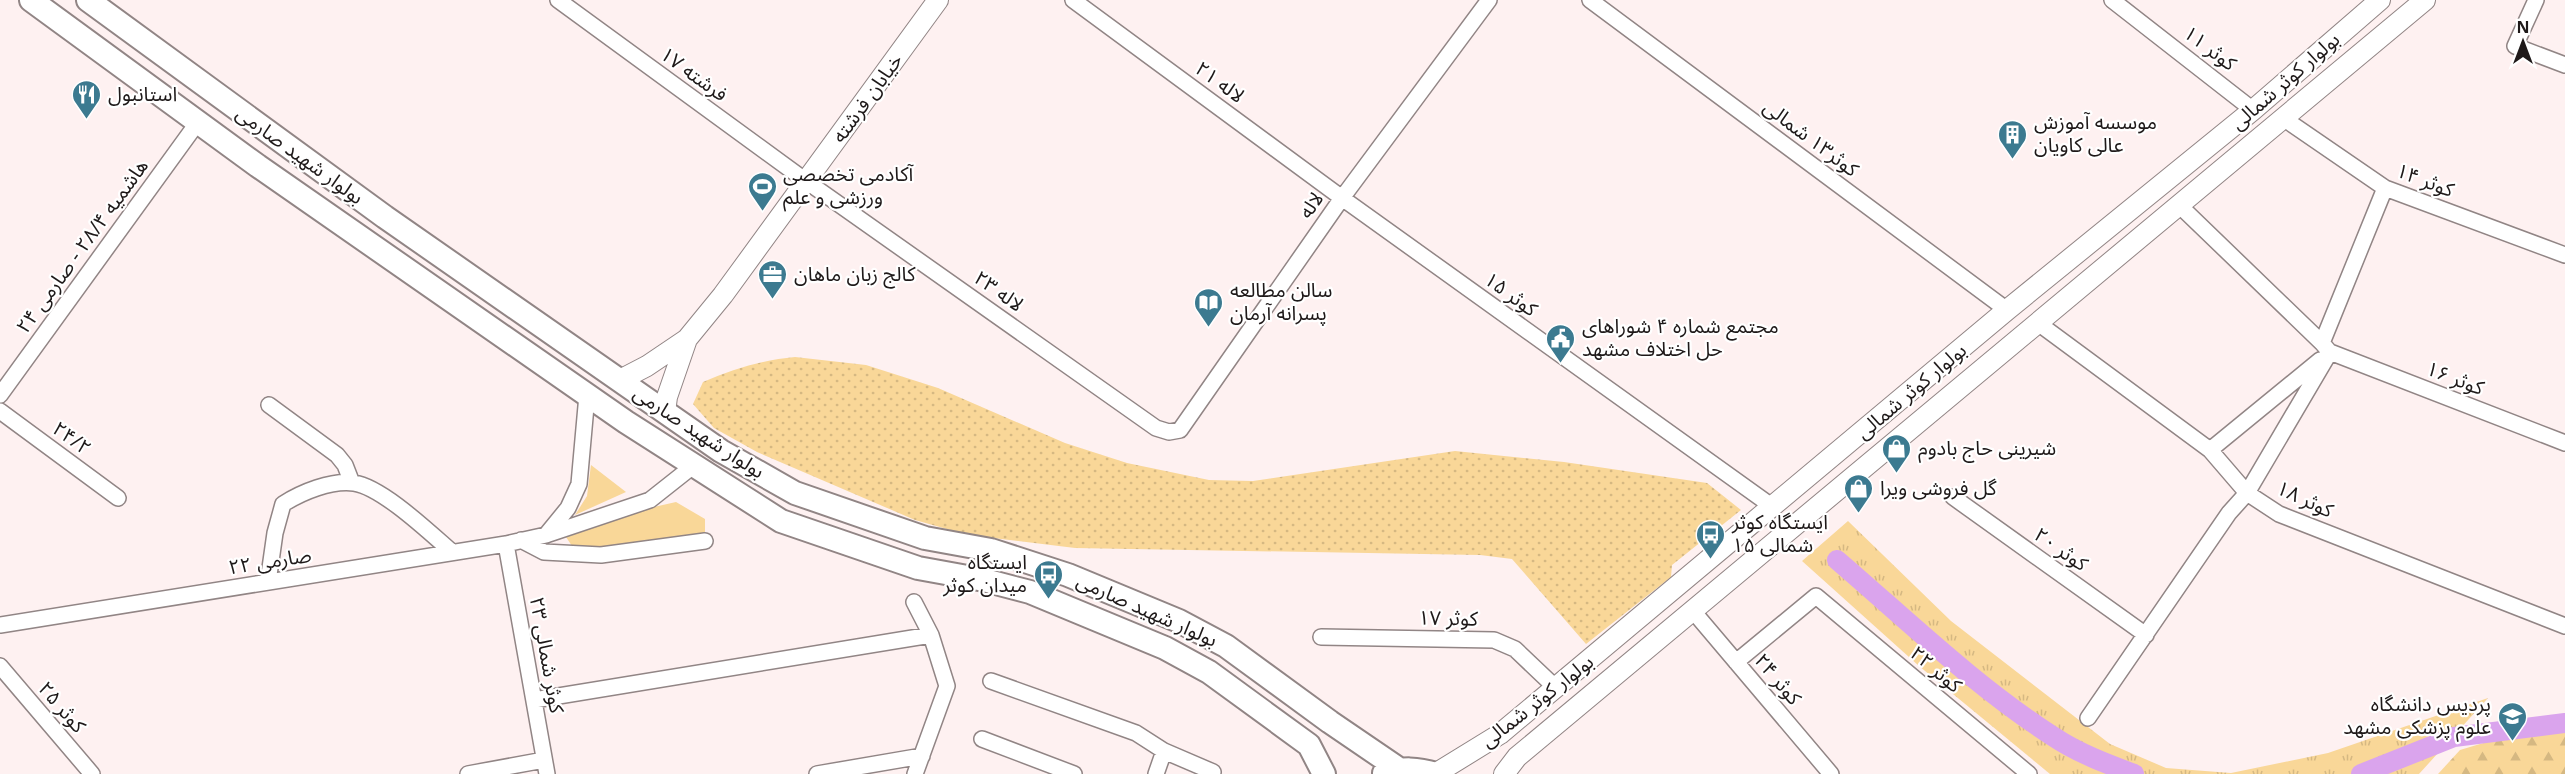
<svg xmlns="http://www.w3.org/2000/svg" width="2565" height="774" font-family="'Open Sans','Noto Sans Arabic',sans-serif">
	<style>
		.grass { fill: url(#grass-dots) }
		.forest { fill: url(#forest-firs) }
		.park { fill: url(#park-tufts) }
		.garden { fill: #f9d798 }
		.lines { fill: none; stroke-linecap: round; stroke-linejoin: round }
		.canal { stroke: #daa4ed; stroke-width: 20 }
		.minor-casing { stroke: #918585; stroke-width: 18 }
		.tertiary-casing { stroke: #918585; stroke-width: 22 }
		.secondary-casing { stroke: #918585; stroke-width: 26 }
		.minor { stroke: #fff; stroke-width: 15 }
		.tertiary { stroke: #fff; stroke-width: 20 }
		.secondary { stroke: #fff; stroke-width: 22 }
		.labels { text-anchor: middle; stroke-width: 4.5; stroke-linejoin: round; paint-order: stroke }
		.street-label { font-size: 20px; fill: #1e1919; stroke: #fff }
		.poi-label { font-size: 20px; fill: #1e1919; stroke: #fff; text-anchor: start }
	</style>
	<defs>
		<pattern id="grass-dots" width="8" height="8" patternUnits="userSpaceOnUse" patternTransform="scale(1.5)"><rect width="8" height="8" fill="#f9d798"/><path d="M2 2h.1M6 6h.1" fill="none" stroke="#d5b882" stroke-width="1.8" stroke-linecap="round"/></pattern>
		<pattern id="forest-firs" width="22" height="20" patternUnits="userSpaceOnUse" patternTransform="scale(1.5)"><rect width="22" height="20" fill="#f9d798"/><path d="M5 1l3.5 6h-7zM16 11l3.5 6h-7z" fill="#d5b882"/></pattern>
		<pattern id="park-tufts" width="24" height="20" patternUnits="userSpaceOnUse" patternTransform="scale(1.5)"><rect width="24" height="20" fill="#f9d798"/><path d="M3 7l-1-3M5 7V3M7 7l1-3M15 17l-1-3M17 17v-4M19 17l1-3" fill="none" stroke="#d5b882"/></pattern>
	</defs>
	<rect width="100%" height="100%" fill="#fef1f1"/>
	<!-- grass -->
	<path class="grass" d="M 795,357 L 866,365 L 938,388 L 1065,443 L 1127,463 L 1209,480 L 1253,481 L 1455,451 L 1564,462 L 1707,483 L 1741,510 L 1672,565 L 1671,577 L 1586,644 L 1512,559 L 1480,555 L 1075,548 L 968,535 L 915,520 L 757,452 L 714,428 L 693,404 L 703,382 C 733,369 763,360 795,357 Z"/>
	<!-- forest -->
	<path class="forest" d="M 2565,731 L 2565,774 L 2438,774 L 2460,750 L 2500,738 Z"/>
	<!-- park -->
	<path class="park" d="M 1848,521 L 1951,621 L 2110,744 L 2166,768 L 2231,773 L 2328,753 L 2488,698 L 2419,774 L 2050,774 L 1919,666 L 1802,561 Z"/>
	<!-- garden -->
	<path class="garden" d="M 591,465 L 626,492 L 575,515 L 587,496 Z
		M 676,502 L 705,519 L 705,535 L 602,551 L 574,549 L 566,537 L 645,509 Z"/>
	<g class="lines">
		<!-- canal -->
		<path class="canal" d="M 1837,560 C 1907,620 1976,687 2054,737 C 2078,753 2107,764 2134,774
			M 2361,774 L 2454,737 L 2565,723"/>
		<defs>
			<path id="minor" d="M 558,0 L 806,181 L 1156,428 L 1169,432 L 1180,430 L 1342,198 L 1489,0
				M 1073,0 L 1342,198 L 1773,507
				M 1590,0 L 2007,310
				M 2112,0 L 2253,110
				M 2536,0 L 2515,46 L 2565,65
				M 2283,118 L 2385,188 L 2565,255
				M 2179,205 L 2322,343
				M 2038,323 L 2210,450 L 2247,493 L 2279,514 L 2565,626
				M 2328,350 L 2322,343 L 2385,188
				M 2330,352 L 2565,443
				M 0,395 L 198,122
				M 269,405 L 337,455 L 345,465 L 352,483
				M 0,411 L 118,498
				M 2210,450 L 2320,360
				M 1953,497 L 2146,635
				M 546,535 L 568,508 L 579,484 L 587,395
				M 521,540 L 544,552 L 601,555 L 705,541
				M 506,544 L 547,774
				M 268,582 L 275,533 L 283,504 C 302,492 331,480 354,483 C 382,487 430,533 452,552
				M 914,602 L 931,635 L 947,686 L 915,774
				M 1693,611 L 1831,774
				M 0,625 L 506,544 L 546,535 L 650,500 L 693,466
				M 1321,637 L 1494,640 L 1515,649 L 1556,688
				M 1736,662 L 1816,596 L 2029,774
				M 0,666 L 92,774
				M 991,681 L 1136,733 L 1164,751 L 1213,772
				M 534,700 L 931,635
				M 2088,718 L 2229,513 L 2247,493 L 2330,352
				M 982,739 L 1074,774
				M 468,774 L 544,760
				M 817,774 L 922,756
				M 1156,774 L 1164,751"/>
			<path id="tertiary" d="M 620,380 L 647,366 L 687,339 L 723,295 L 938,0
				M 665,412 L 667,397 L 687,339
				M 1435,774 L 1500,734 L 2007,310 L 2253,110 L 2380,0
				M 1504,774 L 1517,757 L 2425,0"/>
			<path id="secondary" d="M 31,0 L 258,166 L 626,422 L 781,521 L 918,568 L 984,580 L 1030,592 L 1165,648 L 1209,672 L 1309,745 L 1324,774
				M 88,0 L 385,217 L 721,451 L 795,493 L 925,538 L 991,550 L 1068,575 L 1179,621 L 1226,646 L 1330,722 L 1399,769
				M 1384,773 C 1403,768 1417,768 1436,774"/>
		</defs>
		<!-- minor casing -->
		<use href="#minor" class="minor-casing"/>
		<!-- tertiary casing -->
		<use href="#tertiary" class="tertiary-casing"/>
		<!-- secondary casing -->
		<use href="#secondary" class="secondary-casing"/>
		<!-- minor -->
		<use href="#minor" class="minor"/>
		<!-- tertiary -->
		<use href="#tertiary" class="tertiary"/>
		<!-- secondary -->
		<use href="#secondary" class="secondary"/>
	</g>
	<!-- icons -->
	<defs>
		<symbol id="restaurant-pin" viewBox="-11 -11 22 30"><path d="M0 17L-7.5 6A9.5 9.5 0 1 1 7.5 6Z" fill="#3c7a90" stroke="#fff"/><path d="M-5-6h1v4h1v-4h1v4h1v-4h1v5L-1.5 .5V6h-2V.5L-5-1ZM5-6V6H3V1.5H1.5Q1.5-4 5-6Z" fill="#fff"/></symbol>
		<symbol id="building-pin" viewBox="-11 -11 22 30"><path d="M0 17L-7.5 6A9.5 9.5 0 1 1 7.5 6Z" fill="#3c7a90" stroke="#fff"/><path d="M-4-6H4V6H1V3H-1V6H-4ZM-2.5-4.3h1.7v1.8h-1.7ZM.8-4.3h1.7v1.8H.8ZM-2.5-1h1.7V.8h-1.7ZM.8-1h1.7V.8H.8Z" fill="#fff"/></symbol>
		<symbol id="stadium-pin" viewBox="-11 -11 22 30"><path d="M0 17L-7.5 6A9.5 9.5 0 1 1 7.5 6Z" fill="#3c7a90" stroke="#fff"/><path d="M0-5a6.5 5 0 1 0 0 10a6.5 5 0 1 0 0-10ZM-3.5-1.8h7v3.6h-7Z" fill="#fff"/></symbol>
		<symbol id="office-pin" viewBox="-11 -11 22 30"><path d="M0 17L-7.5 6A9.5 9.5 0 1 1 7.5 6Z" fill="#3c7a90" stroke="#fff"/><path d="M-6-3h4V-5.5h4V-3h4V5H-6ZM-1-4.5V-3h2v-1.5ZM-6 0V1H6V0Z" fill="#fff"/></symbol>
		<symbol id="library-pin" viewBox="-11 -11 22 30"><path d="M0 17L-7.5 6A9.5 9.5 0 1 1 7.5 6Z" fill="#3c7a90" stroke="#fff"/><path d="M-6-4Q-3-5.5-.7-3.5V5Q-3 3-6 4ZM6-4Q3-5.5 .7-3.5V5Q3 3 6 4Z" fill="#fff"/></symbol>
		<symbol id="civic-pin" viewBox="-11 -11 22 30"><path d="M0 17L-7.5 6A9.5 9.5 0 1 1 7.5 6Z" fill="#3c7a90" stroke="#fff"/><path d="M-.6-6.5H3V-4.5H.6V-3L4-1V1h2V6H-6V1h2V-1L-.6-3ZM-1.2 2.5V6h2.4V2.5Z" fill="#fff"/></symbol>
		<symbol id="shop-pin" viewBox="-11 -11 22 30"><path d="M0 17L-7.5 6A9.5 9.5 0 1 1 7.5 6Z" fill="#3c7a90" stroke="#fff"/><path d="M-5-2.5h2.3a2.7 3.5 0 0 1 5.4 0H5L5.5 6h-11ZM-1.5-2.5h3a1.5 2.3 0 0 0-3 0Z" fill="#fff"/></symbol>
		<symbol id="bus-pin" viewBox="-11 -11 22 30"><path d="M0 17L-7.5 6A9.5 9.5 0 1 1 7.5 6Z" fill="#3c7a90" stroke="#fff"/><path d="M-5-6H5V4H4V6H2V4H-2V6H-4V4H-5ZM-3.5-4V0h7V-4ZM-3.5 1.2v1.5H-2V1.2ZM2 1.2v1.5H3.5V1.2Z" fill="#fff"/></symbol>
		<symbol id="university-pin" viewBox="-11 -11 22 30"><path d="M0 17L-7.5 6A9.5 9.5 0 1 1 7.5 6Z" fill="#3c7a90" stroke="#fff"/><path d="M0-5L7-2L0 1L-7-2ZM-4 1L0 2.5L4 1V4Q0 6-4 4Z" fill="#fff"/></symbol>
	</defs>
	<g fill-rule="evenodd">
		<use href="#restaurant-pin" x="70" y="78" width="33" height="45"/>
		<use href="#building-pin" x="1996" y="118" width="33" height="45"/>
		<use href="#stadium-pin" x="746" y="170" width="33" height="45"/>
		<use href="#office-pin" x="756" y="258" width="33" height="45"/>
		<use href="#library-pin" x="1192" y="286" width="33" height="45"/>
		<use href="#civic-pin" x="1544" y="322" width="33" height="45"/>
		<use href="#shop-pin" x="1880" y="432" width="33" height="45"/>
		<use href="#shop-pin" x="1842" y="472" width="33" height="45"/>
		<use href="#bus-pin" x="1694" y="518" width="33" height="45"/>
		<use href="#bus-pin" x="1032" y="558" width="33" height="45"/>
		<use href="#university-pin" x="2496" y="700" width="33" height="45"/>
	</g>
	<g class="labels">
		<!-- street labels -->
		<g class="street-label">
			<text transform="translate(2210 48) rotate(37)" y="7">کوثر ۱۱</text>
			<text transform="translate(694 74) rotate(36)" y="7">فرشته ۱۷</text>
			<text transform="translate(2285 81) rotate(-41)" y="7">بولوار کوثر شمالی</text>
			<text transform="translate(1220 82) rotate(36)" y="7">لاله ۲۱</text>
			<text transform="translate(867 98) rotate(-54)" y="7">خیابان فرشته</text>
			<text transform="translate(1811 138) rotate(37)" y="7">کوثر۱۳ شمالی</text>
			<text transform="translate(300 155) rotate(36)" y="7">بولوار شهید صارمی</text>
			<text transform="translate(2425 180) rotate(21)" y="7">کوثر ۱۴</text>
			<text transform="translate(1311 205) rotate(-55)" y="7">لاله</text>
			<text transform="translate(82 246) rotate(-54)" y="7">هاشمیه ۲۸/۴ - صارمی ۲۴</text>
			<text transform="translate(999 291) rotate(35)" y="7">لاله ۲۳</text>
			<text transform="translate(1511 294) rotate(36)" y="7">کوثر ۱۵</text>
			<text transform="translate(2455 378) rotate(21)" y="7">کوثر ۱۶</text>
			<text transform="translate(1911 391) rotate(-40)" y="7">بولوار کوثر شمالی</text>
			<text transform="translate(699 432) rotate(33)" y="7">بولوار شهید صارمی</text>
			<text transform="translate(72 438) rotate(36)" y="7">۲۴/۲</text>
			<text transform="translate(2305 499) rotate(25)" y="7">کوثر ۱۸</text>
			<text transform="translate(2061 549) rotate(35)" y="7">کوثر ۲۰</text>
			<text transform="translate(270 561) rotate(-9)" y="7">صارمی ۲۲</text>
			<text transform="translate(1147 610) rotate(24)" y="7">بولوار شهید صارمی</text>
			<text transform="translate(1448 618) rotate(1)" y="7">کوثر ۱۷</text>
			<text transform="translate(547 655) rotate(80)" y="7">کوثر شمالی ۲۳</text>
			<text transform="translate(1936 669) rotate(40)" y="7">کوثر ۲۲</text>
			<text transform="translate(1778 679) rotate(50)" y="7">کوثر ۲۴</text>
			<text transform="translate(1537 701) rotate(-38)" y="7">بولوار کوثر شمالی</text>
			<text transform="translate(62 707) rotate(49)" y="7">کوثر ۲۵</text>
		</g>
		<!-- poi labels -->
		<g class="poi-label">
			<text x="108" y="101">استانبول</text>
			<text x="2034" y="129">موسسه آموزش<tspan x="2034" dy="23">عالی کاویان</tspan></text>
			<text x="783" y="181">آکادمی تخصصی<tspan x="783" dy="23">ورزشی و علم</tspan></text>
			<text x="794" y="281">کالج زبان ماهان</text>
			<text x="1230" y="297">سالن مطالعه<tspan x="1230" dy="23">پسرانه آرمان</tspan></text>
			<text x="1582" y="333">مجتمع شماره ۴ شوراهای<tspan x="1582" dy="23">حل اختلاف مشهد</tspan></text>
			<text x="1918" y="455">شیرینی حاج بادوم</text>
			<text x="1880" y="495">گل فروشی ویرا</text>
			<text x="1732" y="529">ایستگاه کوثر<tspan x="1732" dy="23">شمالی ۱۵</tspan></text>
			<text x="1027" y="569" text-anchor="end">ایستگاه<tspan x="1027" dy="23">میدان کوثر</tspan></text>
			<text x="2491" y="711" text-anchor="end">پردیس دانشگاه<tspan x="2491" dy="23">علوم پزشکی مشهد</tspan></text>
		</g>
	</g>
	<!-- north arrow -->
	<g transform="translate(2523 42)" stroke="#ffffff" stroke-width="4.5" paint-order="stroke">
	<path d="M0-4.5L10 22L0 15L-10 22Z" fill="#1e1919"/>
	<text y="-9" font-size="16" font-weight="bold" text-anchor="middle" fill="#1e1919">N</text>
	</g>
</svg>
